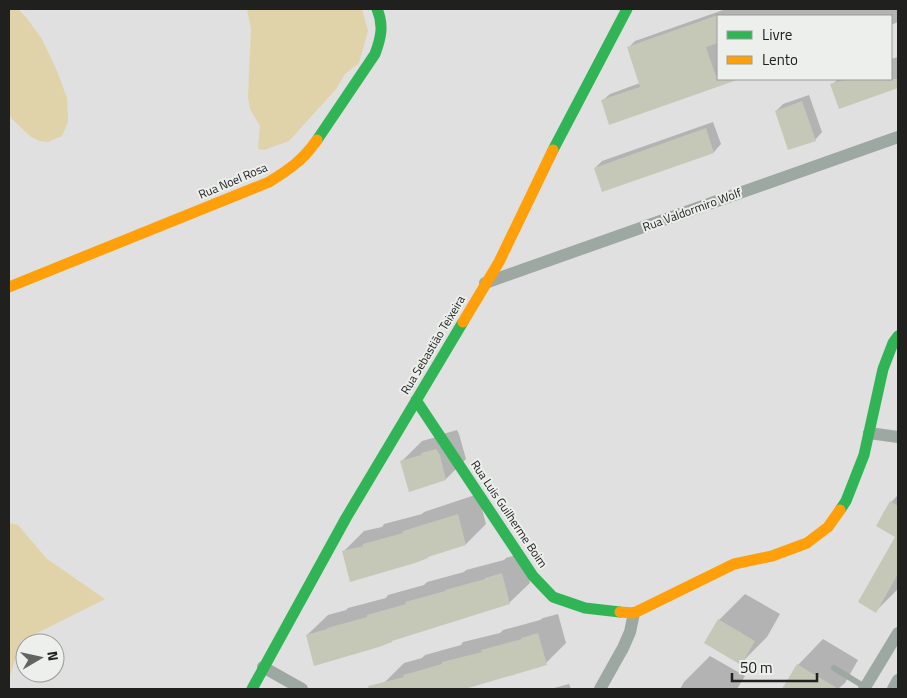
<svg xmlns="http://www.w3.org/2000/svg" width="907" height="698" font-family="'Titillium Web',sans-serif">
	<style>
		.green { fill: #e0d3a9 }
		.shadow { fill: #0003 }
		.building { fill: #c5c8b7 }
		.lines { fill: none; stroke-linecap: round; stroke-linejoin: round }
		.lane { stroke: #9ea8a3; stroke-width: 6 }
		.street { stroke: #9ea8a3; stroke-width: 12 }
		.fast { stroke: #30b455; stroke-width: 11 }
		.slow { stroke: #ff9f0a; stroke-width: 11 }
		.labels { text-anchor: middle; stroke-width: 4; stroke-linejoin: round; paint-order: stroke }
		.street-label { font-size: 12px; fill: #20211f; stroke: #ecefeb }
	</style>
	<rect width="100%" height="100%" fill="#dfe0df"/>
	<!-- green -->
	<path class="green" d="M 9,9 L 18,9 L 26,17 L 42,39 L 57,71 L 67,98 L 68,122 L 62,136 L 48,142 L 40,141 L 31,137 L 12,119 L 9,114 Z
		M 247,9 L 362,9 L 368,31 L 359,63 L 345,74 L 336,89 L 289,141 L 264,150 L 258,149 L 260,126 L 250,109 L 248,97 L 251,29 Z
		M 9,523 L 18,525 L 47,559 L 105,599 L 21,641 L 9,679 Z"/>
	<!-- shadow -->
	<path class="shadow" d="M 726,9 L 898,9 L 898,22 L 891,25 L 891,16 L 718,16 L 718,79 L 737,79 L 610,123 L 602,101 L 610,94 L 640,83 L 628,48 L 635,41 Z
		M 898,57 L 898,87 L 840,107 L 832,85 L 838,79 L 891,79 L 891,59 Z
		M 809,95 L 822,132 L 815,140 L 776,111 L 783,104 Z
		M 713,122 L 721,144 L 714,152 L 595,168 L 602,161 Z
		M 457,430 L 459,434 L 466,459 L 446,479 L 402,461 L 422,441 L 440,436 L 443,434 Z
		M 478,494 L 486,524 L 466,544 L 343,552 L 364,531 L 382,527 L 384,524 L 422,514 L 424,512 Z
		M 898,495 L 898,589 L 876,611 L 897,536 L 891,502 Z
		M 522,553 L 530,583 L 509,603 L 307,635 L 328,615 L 346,610 L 348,608 L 386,598 L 388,595 L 424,585 L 427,582 L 464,572 L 466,570 L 504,560 L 506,558 Z
		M 745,594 L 780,614 L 767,637 L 741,663 L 719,620 Z
		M 558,614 L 566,643 L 546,663 L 461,689 L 386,689 L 384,683 L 404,663 L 422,658 L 425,655 L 461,645 L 463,642 L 500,633 L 503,630 L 540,620 L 543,618 Z
		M 823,639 L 858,660 L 845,683 L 838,689 L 786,689 L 784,688 L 798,665 Z
		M 710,656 L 745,676 L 737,689 L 680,689 L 684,682 Z
		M 569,684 L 571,689 L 552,689 L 554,688 Z"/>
	<!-- building -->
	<path class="building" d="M 718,15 L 718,43 L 706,47 L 717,79 L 737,79 L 737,80 L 609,125 L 601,100 L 640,87 L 627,47 Z
		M 846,79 L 898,79 L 898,88 L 839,109 L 830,84 Z
		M 802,101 L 816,141 L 788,150 L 775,111 Z
		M 706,128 L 714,153 L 602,192 L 594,168 Z
		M 436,449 L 440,455 L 446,480 L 409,492 L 400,461 L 421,455 L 421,453 Z
		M 890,501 L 898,506 L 898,574 L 876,613 L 858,602 L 895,537 L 876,526 Z
		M 458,514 L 466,545 L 428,557 L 428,558 L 415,563 L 350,582 L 342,551 L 363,546 L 363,544 L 403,533 L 403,531 Z
		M 502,573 L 510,604 L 392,641 L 392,642 L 379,647 L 314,666 L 306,635 L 327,629 L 327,628 L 367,617 L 367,615 L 406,604 L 405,602 L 445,591 L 445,590 L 485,579 L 485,578 Z
		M 718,619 L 755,641 L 741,665 L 704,643 Z
		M 538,633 L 547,665 L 465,689 L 369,689 L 368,686 L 404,677 L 403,675 L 442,664 L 442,662 L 482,652 L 481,650 L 522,639 L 521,638 Z
		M 797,664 L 815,675 L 839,689 L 782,689 Z"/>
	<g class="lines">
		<!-- lane -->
		<path class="lane" d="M 834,668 L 865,687"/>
		<!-- street -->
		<path class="street" d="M 485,283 L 898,137
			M 869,433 L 898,437
			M 263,667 L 302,689
			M 600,689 L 623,648 L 630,632 L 634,613
			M 864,689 L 898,633
			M 893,689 L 898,680"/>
		<!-- fast -->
		<path class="fast" d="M 317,140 L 375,54 C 381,38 384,25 377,9
			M 553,150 L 627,9
			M 416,400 L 533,576 L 553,597 L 585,608 L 620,612
			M 840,510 L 846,501 L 864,455 L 883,369 L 893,343 L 898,336
			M 252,689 L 346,518 L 463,322"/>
		<!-- slow -->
		<path class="slow" d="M 9,287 L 269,182 C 290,169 303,160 317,140
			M 463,322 L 499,262 L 553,150
			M 620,612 L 634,613 L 734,564 L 772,556 L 807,543 L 828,527 L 840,510"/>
	</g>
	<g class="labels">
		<!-- street labels -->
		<g class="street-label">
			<text transform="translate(233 181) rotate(-23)" y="4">Rua Noel Rosa</text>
			<text transform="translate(692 210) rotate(-20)" y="4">Rua Valdormiro Wolf</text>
			<text transform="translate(433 345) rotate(-59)" y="4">Rua Sebastião Teixeira</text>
			<text transform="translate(509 514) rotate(56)" y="4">Rua Luis Guilherme Boim</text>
		</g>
	</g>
	<!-- border -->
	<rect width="907" height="698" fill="none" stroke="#20211f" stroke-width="20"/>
	<!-- legend -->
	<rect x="717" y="15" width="175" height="65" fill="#ecefeb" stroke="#9a9d99"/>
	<rect x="727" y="31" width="25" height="8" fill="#30b455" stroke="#9a9d99"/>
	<text x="762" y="40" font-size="15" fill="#20211f">Livre</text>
	<rect x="727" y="56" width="25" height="8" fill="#ff9f0a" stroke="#9a9d99"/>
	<text x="762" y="65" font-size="15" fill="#20211f">Lento</text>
	<!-- north arrow -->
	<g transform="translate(40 658) rotate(81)"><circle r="24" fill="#ecefeb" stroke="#9a9d99"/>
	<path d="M0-4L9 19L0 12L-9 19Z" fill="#636462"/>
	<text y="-8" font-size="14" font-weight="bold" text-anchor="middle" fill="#20211f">N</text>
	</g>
	<!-- scale -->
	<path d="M732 673v8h85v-8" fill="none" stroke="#20211f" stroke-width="2.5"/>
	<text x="740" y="673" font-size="15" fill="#20211f" stroke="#ecefeb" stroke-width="4" paint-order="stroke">50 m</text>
</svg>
